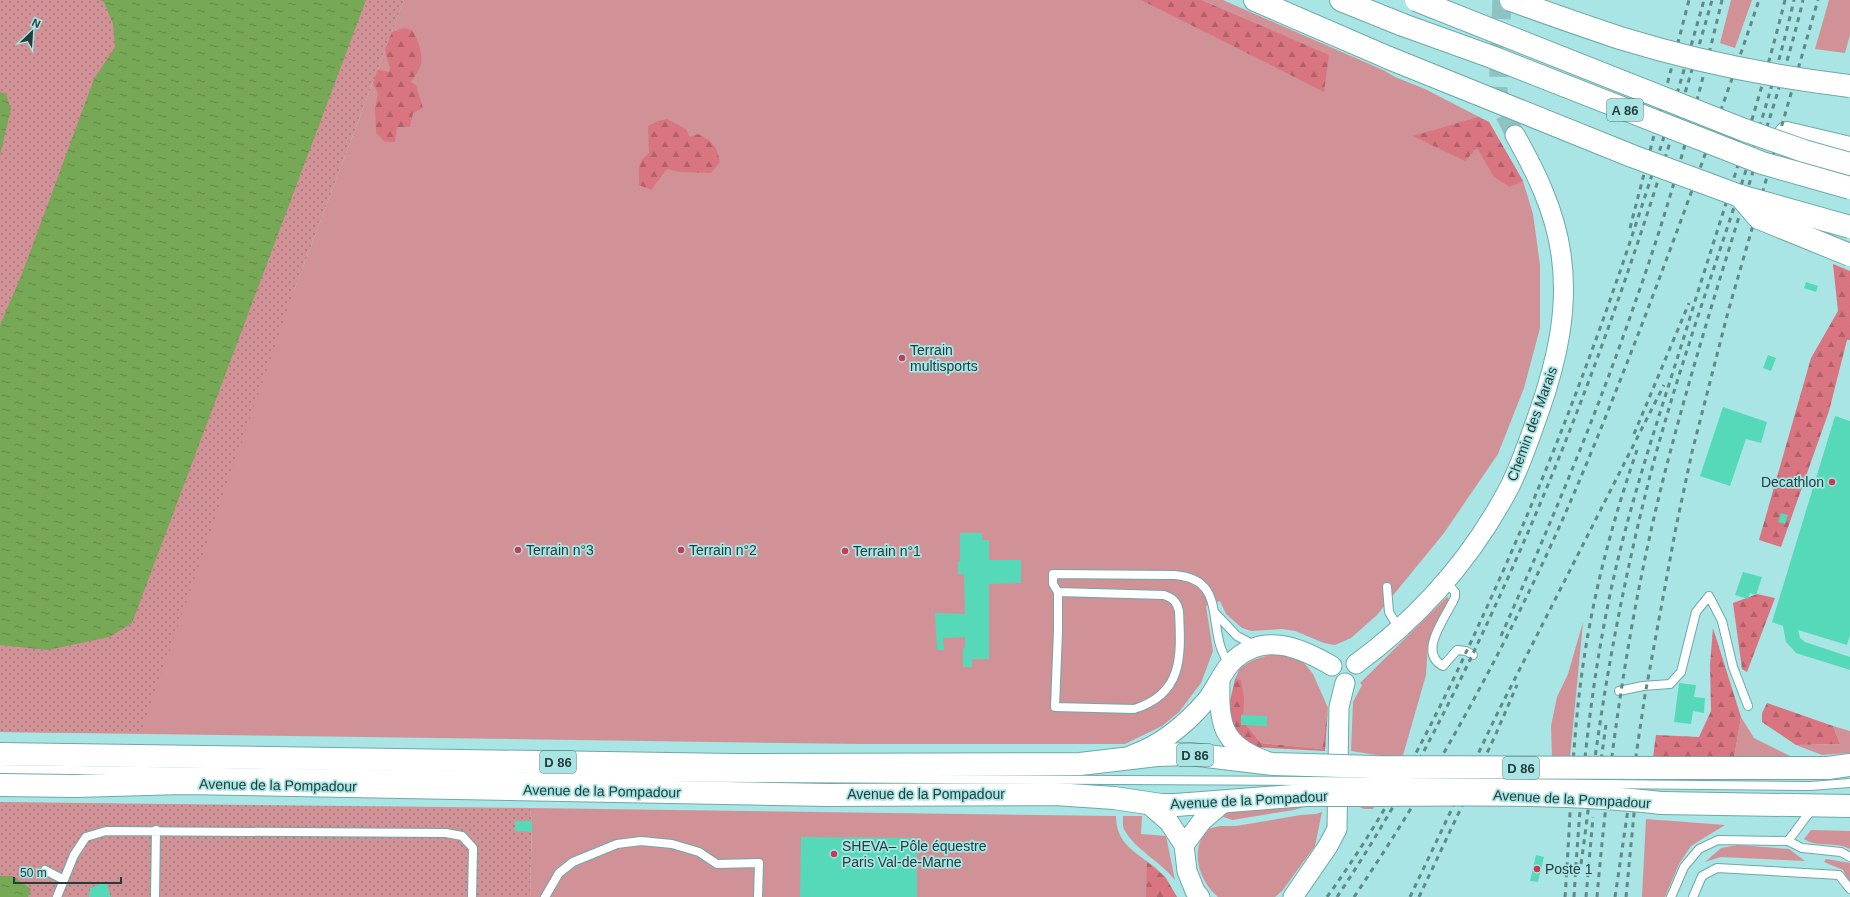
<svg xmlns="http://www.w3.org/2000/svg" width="1850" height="897" font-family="Helvetica,sans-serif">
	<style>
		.green { fill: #d19297 }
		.forest { fill: url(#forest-firs) }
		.park { fill: url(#park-dots) }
		.water { fill: url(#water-ripples) }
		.building { fill: #56d9b9 }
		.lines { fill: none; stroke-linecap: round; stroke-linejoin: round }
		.tertiary-tunnel { stroke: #8ec3c2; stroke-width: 19; stroke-dasharray: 19 10; stroke-linecap: butt }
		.service-casing { stroke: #6da9a8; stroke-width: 10 }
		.tertiary-casing { stroke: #6da9a8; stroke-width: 21 }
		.primary-casing { stroke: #6da9a8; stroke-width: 24 }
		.motorway-casing { stroke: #6da9a8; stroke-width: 24 }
		.service { stroke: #fff; stroke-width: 8 }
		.tertiary { stroke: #fff; stroke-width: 19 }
		.primary { stroke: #fff; stroke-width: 22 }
		.motorway { stroke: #fff; stroke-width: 22 }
		.rail { stroke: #608988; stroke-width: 3; stroke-dasharray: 5 5; stroke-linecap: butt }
		.service-bridge-casing { stroke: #6da9a8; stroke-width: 10; stroke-linecap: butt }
		.primary-bridge-casing { stroke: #6da9a8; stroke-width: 24; stroke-linecap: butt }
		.trunk-bridge-casing { stroke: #6da9a8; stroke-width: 24; stroke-linecap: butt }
		.motorway-bridge-casing { stroke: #6da9a8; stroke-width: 24; stroke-linecap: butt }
		.service-bridge { stroke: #fff; stroke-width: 8 }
		.primary-bridge { stroke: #fff; stroke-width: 22 }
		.trunk-bridge { stroke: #fff; stroke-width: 22 }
		.motorway-bridge { stroke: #fff; stroke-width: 22 }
		.poi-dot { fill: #ca3a56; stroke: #a8e5e4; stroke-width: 1.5 }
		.labels { text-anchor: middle; stroke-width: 3.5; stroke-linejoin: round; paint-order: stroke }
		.shield { fill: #a8e5e4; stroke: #4c6f6e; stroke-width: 1 }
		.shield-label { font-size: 13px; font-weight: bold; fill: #243d3c }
		.poi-label { font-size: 14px; fill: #243d3c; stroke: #a8e5e4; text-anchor: start }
		.street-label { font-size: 14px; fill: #243d3c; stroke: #a8e5e4 }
	</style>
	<defs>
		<pattern id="forest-firs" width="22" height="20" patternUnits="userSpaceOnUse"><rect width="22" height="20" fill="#d97580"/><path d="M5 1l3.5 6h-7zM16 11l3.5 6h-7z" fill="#b0616a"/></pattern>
		<pattern id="park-dots" width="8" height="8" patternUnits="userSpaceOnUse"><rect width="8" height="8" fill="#d19297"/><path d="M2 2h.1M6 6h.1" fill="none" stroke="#a9787c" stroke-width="1.8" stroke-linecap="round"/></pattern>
		<pattern id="water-ripples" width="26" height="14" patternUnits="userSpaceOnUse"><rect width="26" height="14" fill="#77a856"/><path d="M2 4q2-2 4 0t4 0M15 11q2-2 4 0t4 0" fill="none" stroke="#618a48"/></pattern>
	</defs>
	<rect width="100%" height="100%" fill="#a8e5e4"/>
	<!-- green -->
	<path class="green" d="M 404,0 L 1199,0 L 1264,27 L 1202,0 L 1223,0 L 1383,70 L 1395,77 L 1425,89 L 1489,122 L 1523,181 L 1533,214 L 1540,265 L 1540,328 L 1524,388 L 1498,454 L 1444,533 L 1377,615 L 1351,638 L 1335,645 L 1324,643 L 1295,631 L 1282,629 L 1251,631 L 1242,628 L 1226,614 L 1220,601 L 1206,606 L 1213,651 L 1201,683 L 1179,712 L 1162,726 L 1125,744 L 860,744 L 0,732 L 0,661 L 294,291 Z
		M 1731,0 L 1752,0 L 1735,48 L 1720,43 Z
		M 1829,0 L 1850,0 L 1850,35 L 1845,53 L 1815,49 Z
		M 1447,597 L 1449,599 L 1428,643 L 1426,675 L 1402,759 L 1351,751 L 1353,702 L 1362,685 L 1360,683 Z
		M 1583,622 L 1570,757 L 1552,758 L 1551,726 L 1557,697 L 1568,674 Z
		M 1269,655 L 1282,655 L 1301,659 L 1313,674 L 1328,708 L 1322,749 L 1261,743 L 1243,721 L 1235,679 L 1240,668 L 1253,660 Z
		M 1741,717 L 1754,738 L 1794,758 L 1734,758 Z
		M 1833,726 L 1850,731 L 1850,753 L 1822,755 L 1796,745 L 1840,744 Z
		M 1313,802 L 1376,803 L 1373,809 L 1364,809 L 1355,805 L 1313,804 L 1294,810 L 1232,820 L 1218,815 L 1236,807 Z
		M 530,808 L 1116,816 C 1116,851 1147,855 1166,878 C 1170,884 1173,891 1177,897 L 530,897 L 532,821 Z
		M 1322,812 L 1315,846 L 1282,891 L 1275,897 L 1218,897 C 1198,880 1190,851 1207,829 L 1220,826 L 1236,826 L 1301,815 L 1316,814 Z
		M 1123,816 L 1142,816 L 1141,834 L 1166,836 L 1175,880 C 1161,862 1136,850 1125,831 C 1122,827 1123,821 1123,816 Z
		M 1646,819 L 1725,825 L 1691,846 L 1679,864 L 1665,897 L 1642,897 Z
		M 1811,830 L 1850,831 L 1850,849 C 1836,841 1817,848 1804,839 Z
		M 1738,845 L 1789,849 L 1805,861 L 1721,857 L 1705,862 L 1721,848 Z
		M 1826,859 L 1850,863 L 1850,884 L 1843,870 L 1824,862 Z"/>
	<!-- forest -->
	<path class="forest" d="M 1141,0 L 1202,0 L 1329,55 L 1324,92 Z
		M 404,28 L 412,30 C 418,39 424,56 420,67 C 418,72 414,77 411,82 L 416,85 L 423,108 L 413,113 L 410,127 L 397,127 L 395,142 L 385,142 L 376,133 L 375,108 L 378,94 L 371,78 L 375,69 L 389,72 L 390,68 L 384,48 L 389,33 Z
		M 1478,117 L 1489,122 L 1523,181 L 1510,187 L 1494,177 L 1477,148 L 1465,161 L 1413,136 Z
		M 667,119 L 686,129 L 690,137 L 698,134 C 712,141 717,146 720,162 L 711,173 C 696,172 681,174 667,169 L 651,190 L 639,185 C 639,170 636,163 649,153 L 648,126 L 658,121 Z
		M 1833,264 L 1850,271 L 1850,340 L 1847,340 L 1829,411 L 1781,547 L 1759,540 L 1811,358 L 1838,311 Z
		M 1757,594 L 1775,598 L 1747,672 L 1742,669 L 1733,603 Z
		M 1713,628 L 1741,717 L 1734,758 L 1653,757 L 1656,735 L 1699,737 L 1711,711 L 1710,665 Z
		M 1235,679 L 1241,680 L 1244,698 L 1243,721 L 1261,743 L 1322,749 L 1328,708 L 1325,751 L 1253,747 L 1231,726 L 1230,701 Z
		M 1767,703 L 1833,726 L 1840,744 L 1796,745 L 1762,722 L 1762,713 Z
		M 1147,862 L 1165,877 L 1177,897 L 1146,897 Z"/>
	<!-- park -->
	<path class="park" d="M 0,0 L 404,0 L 294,291 L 141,733 L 0,732 Z
		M 0,802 L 530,808 L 532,821 L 530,897 L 0,897 Z"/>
	<!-- water -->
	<path class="water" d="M 99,0 L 366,0 L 132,623 L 109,637 L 48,650 L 0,645 L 0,325 L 22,274 L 94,79 L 115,47 L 113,24 L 104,2 Z
		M 0,92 L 6,94 L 11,109 L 0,155 Z
		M 0,876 L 13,876 L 31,889 L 28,897 L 0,897 Z"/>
	<!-- building -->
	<path class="building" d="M 1806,282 L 1818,286 L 1816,292 L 1804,288 Z
		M 1768,355 L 1776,358 L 1771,371 L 1763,368 Z
		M 1723,407 L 1767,422 L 1761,443 L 1746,439 L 1730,486 L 1700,476 Z
		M 1835,416 L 1850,421 L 1850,635 L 1847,645 L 1798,630 L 1800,638 L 1805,642 L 1850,657 L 1850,670 L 1796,653 L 1786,642 L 1783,626 L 1772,622 Z
		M 1781,513 L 1788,515 L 1785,524 L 1778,522 Z
		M 960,533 L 982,533 L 982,540 L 989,540 L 989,560 L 1021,560 L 1021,583 L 989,584 L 989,659 L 972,659 L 972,667 L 963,667 L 963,648 L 965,648 L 965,637 L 943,638 L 944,650 L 937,650 L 935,613 L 965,614 L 964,574 L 958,574 L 958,561 L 960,561 Z
		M 1743,572 L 1762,577 L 1756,595 L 1750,593 L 1748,599 L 1735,595 Z
		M 1679,683 L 1696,685 L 1694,697 L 1705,698 L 1704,713 L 1693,711 L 1691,724 L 1674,722 Z
		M 1241,715 L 1267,716 L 1267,726 L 1241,725 Z
		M 515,821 L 532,821 L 532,832 L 515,831 Z
		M 801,837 L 917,838 L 917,897 L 800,897 Z
		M 1536,855 L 1544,857 L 1538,882 L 1530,881 Z
		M 106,882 L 111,897 L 89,897 L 90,888 Z"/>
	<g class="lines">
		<!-- tertiary-tunnel -->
		<path class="tertiary-tunnel" d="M 1502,0 L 1498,92 L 1504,113 L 1515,135"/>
		<defs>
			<path id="service" d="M 1446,582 L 1455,592 L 1455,597 C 1448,615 1416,652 1443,666 L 1457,650 L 1466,651 L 1473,655
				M 1387,587 L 1389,612 L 1399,629
				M 1058,592 L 1164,595 C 1173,598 1177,602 1179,611 C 1181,655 1184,694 1134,709 L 1055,707 L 1058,631 L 1058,592 L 1053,584 L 1053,574 L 1174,575 C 1220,578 1211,613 1220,645 C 1222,652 1226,659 1229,665
				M 1216,614 L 1237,636 L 1256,646
				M 1619,691 L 1643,686 L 1670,684 L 1681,672 L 1696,612 L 1709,596 L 1722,621 L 1733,667 L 1748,706
				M 0,769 L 573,777 L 1306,781
				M 1788,841 L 1809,813 L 1814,810
				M 45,870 L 64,880
				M 57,897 L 74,855 L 86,837 L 106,831 L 446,833 L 462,836 L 473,848 L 472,897
				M 155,897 L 156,830
				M 545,897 L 559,873 L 573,862 L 617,844 L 641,841 L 672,844 L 699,852 L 717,864 L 759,863 L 758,897
				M 1671,897 L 1684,867 L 1699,849 L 1718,840 L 1788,841 L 1802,848 L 1841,852 L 1850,857
				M 1693,897 L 1702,876 L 1717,868 L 1839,875 L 1850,889"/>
			<path id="tertiary" d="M 1356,664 C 1420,617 1473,557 1510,486 C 1522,462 1530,437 1539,412 C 1557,361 1569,308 1561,254 C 1555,211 1536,172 1515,135
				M 1220,679 C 1219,722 1220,744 1264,760
				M 1132,755 C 1161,745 1186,724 1206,701 C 1216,689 1221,674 1231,663 C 1262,631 1300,647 1332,666
				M 1147,803 L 1169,822 L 1184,845 L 1187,871 L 1195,891 L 1200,897
				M 1184,845 L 1202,821 L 1224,802
				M 1293,897 L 1328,846 L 1337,829 L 1339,707 L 1345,683"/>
			<path id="primary" d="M 0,754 L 734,765 L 1080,764 L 1157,755 L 1190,754 L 1273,764 L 1308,765
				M 1668,768 L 1828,768 L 1850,765
				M 0,785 L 76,786 L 183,783 L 828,795 L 1055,794 L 1114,798 L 1161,805 L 1176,805 L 1306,795
				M 1661,803 L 1850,806"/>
			<path id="motorway" d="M 1255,0 L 1389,58
				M 1341,0 L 1403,25
				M 1786,133 L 1850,148"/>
		</defs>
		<!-- service casing -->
		<use href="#service" class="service-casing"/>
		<!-- tertiary casing -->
		<use href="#tertiary" class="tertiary-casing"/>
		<!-- primary casing -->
		<use href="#primary" class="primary-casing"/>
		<!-- motorway casing -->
		<use href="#motorway" class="motorway-casing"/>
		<!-- service -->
		<use href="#service" class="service"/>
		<!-- tertiary -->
		<use href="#tertiary" class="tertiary"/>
		<!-- primary -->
		<use href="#primary" class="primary"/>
		<!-- motorway -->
		<use href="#motorway" class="motorway"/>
		<!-- rail -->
		<path class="rail" d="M 1630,228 L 1689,0
			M 1634,434 L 1689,303
			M 1501,636 C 1550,525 1597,414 1636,300 C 1671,202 1698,101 1722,0
			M 1597,789 L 1606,725
			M 1581,864 C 1586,829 1590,793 1595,758 C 1608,662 1627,566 1651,472 C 1693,313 1757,160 1794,0
			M 1327,897 C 1396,802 1448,694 1496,587 C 1581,397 1648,201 1704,0
			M 1337,897 C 1402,800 1454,697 1502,591 C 1589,400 1655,202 1712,0
			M 1354,897 C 1427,789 1491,674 1546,556 C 1581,481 1611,404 1641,327 C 1682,219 1722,110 1759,0
			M 1410,897 L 1498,712 L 1664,385
			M 1419,897 L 1495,736 L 1517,685
			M 1565,897 C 1571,814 1572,729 1586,646 C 1597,579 1615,514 1637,450
			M 1574,897 C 1581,779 1592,662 1621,547 C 1642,463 1671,381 1696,298 C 1727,199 1760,101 1785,0
			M 1586,897 L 1593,817
			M 1597,897 C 1610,746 1632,595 1671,449 C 1696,354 1726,259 1755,165 C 1772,110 1790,56 1803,0
			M 1615,897 L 1645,695 L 1676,527 L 1692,452 L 1728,312 L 1818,0
			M 1626,897 L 1637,782"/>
		<defs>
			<path id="service-bridge" d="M 1306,781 L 1810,786 L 1850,783"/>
			<path id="primary-bridge" d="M 1740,196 L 1759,218 L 1850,255
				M 1308,765 L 1374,767 L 1668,768
				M 1306,795 C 1424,796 1543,790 1661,803"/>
			<path id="trunk-bridge" d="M 1740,196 L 1850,227"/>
			<path id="motorway-bridge" d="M 1416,0 L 1744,130 L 1804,151 L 1850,164
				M 1511,0 C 1547,13 1584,26 1620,38 C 1695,61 1773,77 1850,86
				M 1403,25 L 1492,57 L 1762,163 L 1850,188
				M 1389,58 L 1632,156 L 1740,196"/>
		</defs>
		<!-- service-bridge casing -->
		<use href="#service-bridge" class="service-bridge-casing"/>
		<!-- primary-bridge casing -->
		<use href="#primary-bridge" class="primary-bridge-casing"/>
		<!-- trunk-bridge casing -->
		<use href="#trunk-bridge" class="trunk-bridge-casing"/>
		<!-- motorway-bridge casing -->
		<use href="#motorway-bridge" class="motorway-bridge-casing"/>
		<!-- service-bridge -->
		<use href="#service-bridge" class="service-bridge"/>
		<!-- primary-bridge -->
		<use href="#primary-bridge" class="primary-bridge"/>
		<!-- trunk-bridge -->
		<use href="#trunk-bridge" class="trunk-bridge"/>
		<!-- motorway-bridge -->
		<use href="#motorway-bridge" class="motorway-bridge"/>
	</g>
	<!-- markers -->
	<g class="poi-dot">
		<circle cx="902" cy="358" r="4"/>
		<circle cx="1832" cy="482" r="4"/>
		<circle cx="518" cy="550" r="4"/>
		<circle cx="681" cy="550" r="4"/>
		<circle cx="845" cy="551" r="4"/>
		<circle cx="834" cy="854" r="4"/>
		<circle cx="1537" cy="869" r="4"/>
	</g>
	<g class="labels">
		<!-- shield labels -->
		<g class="shield">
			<rect x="1607" y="99" width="36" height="22" rx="3"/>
			<rect x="1177" y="744" width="36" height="22" rx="3"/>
			<rect x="540" y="751" width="36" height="22" rx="3"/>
			<rect x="1503" y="757" width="36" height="22" rx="3"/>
		</g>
		<g class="shield-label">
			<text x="1625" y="115">A 86</text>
			<text x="1195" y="760">D 86</text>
			<text x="558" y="767">D 86</text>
			<text x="1521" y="773">D 86</text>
		</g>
		<!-- poi labels -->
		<g class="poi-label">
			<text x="910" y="355">Terrain<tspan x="910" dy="16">multisports</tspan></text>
			<text x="1824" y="487" text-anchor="end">Decathlon</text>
			<text x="526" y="555">Terrain n°3</text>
			<text x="689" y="555">Terrain n°2</text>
			<text x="853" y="556">Terrain n°1</text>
			<text x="842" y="851">SHEVA– Pôle équestre<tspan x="842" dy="16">Paris Val-de-Marne</tspan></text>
			<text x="1545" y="874">Poste 1</text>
		</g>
		<!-- street labels -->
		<g class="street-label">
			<text transform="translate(1532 424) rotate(-70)" y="5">Chemin des Marais</text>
			<text transform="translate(278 785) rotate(1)" y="5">Avenue de la Pompadour</text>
			<text transform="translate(602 791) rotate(1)" y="5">Avenue de la Pompadour</text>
			<text x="926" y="799">Avenue de la Pompadour</text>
			<text transform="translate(1572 799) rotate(3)" y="5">Avenue de la Pompadour</text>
			<text transform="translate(1249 800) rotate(-3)" y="5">Avenue de la Pompadour</text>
		</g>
	</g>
	<!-- north arrow -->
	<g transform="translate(32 32) rotate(25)" stroke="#a8e5e4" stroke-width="3" paint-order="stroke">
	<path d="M0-3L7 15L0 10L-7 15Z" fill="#243d3c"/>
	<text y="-6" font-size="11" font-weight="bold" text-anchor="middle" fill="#243d3c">N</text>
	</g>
	<!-- scale -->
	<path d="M14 877v6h107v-6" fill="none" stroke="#243d3c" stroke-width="2"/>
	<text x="20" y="877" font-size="12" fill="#243d3c" stroke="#a8e5e4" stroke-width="3" paint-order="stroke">50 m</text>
</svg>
